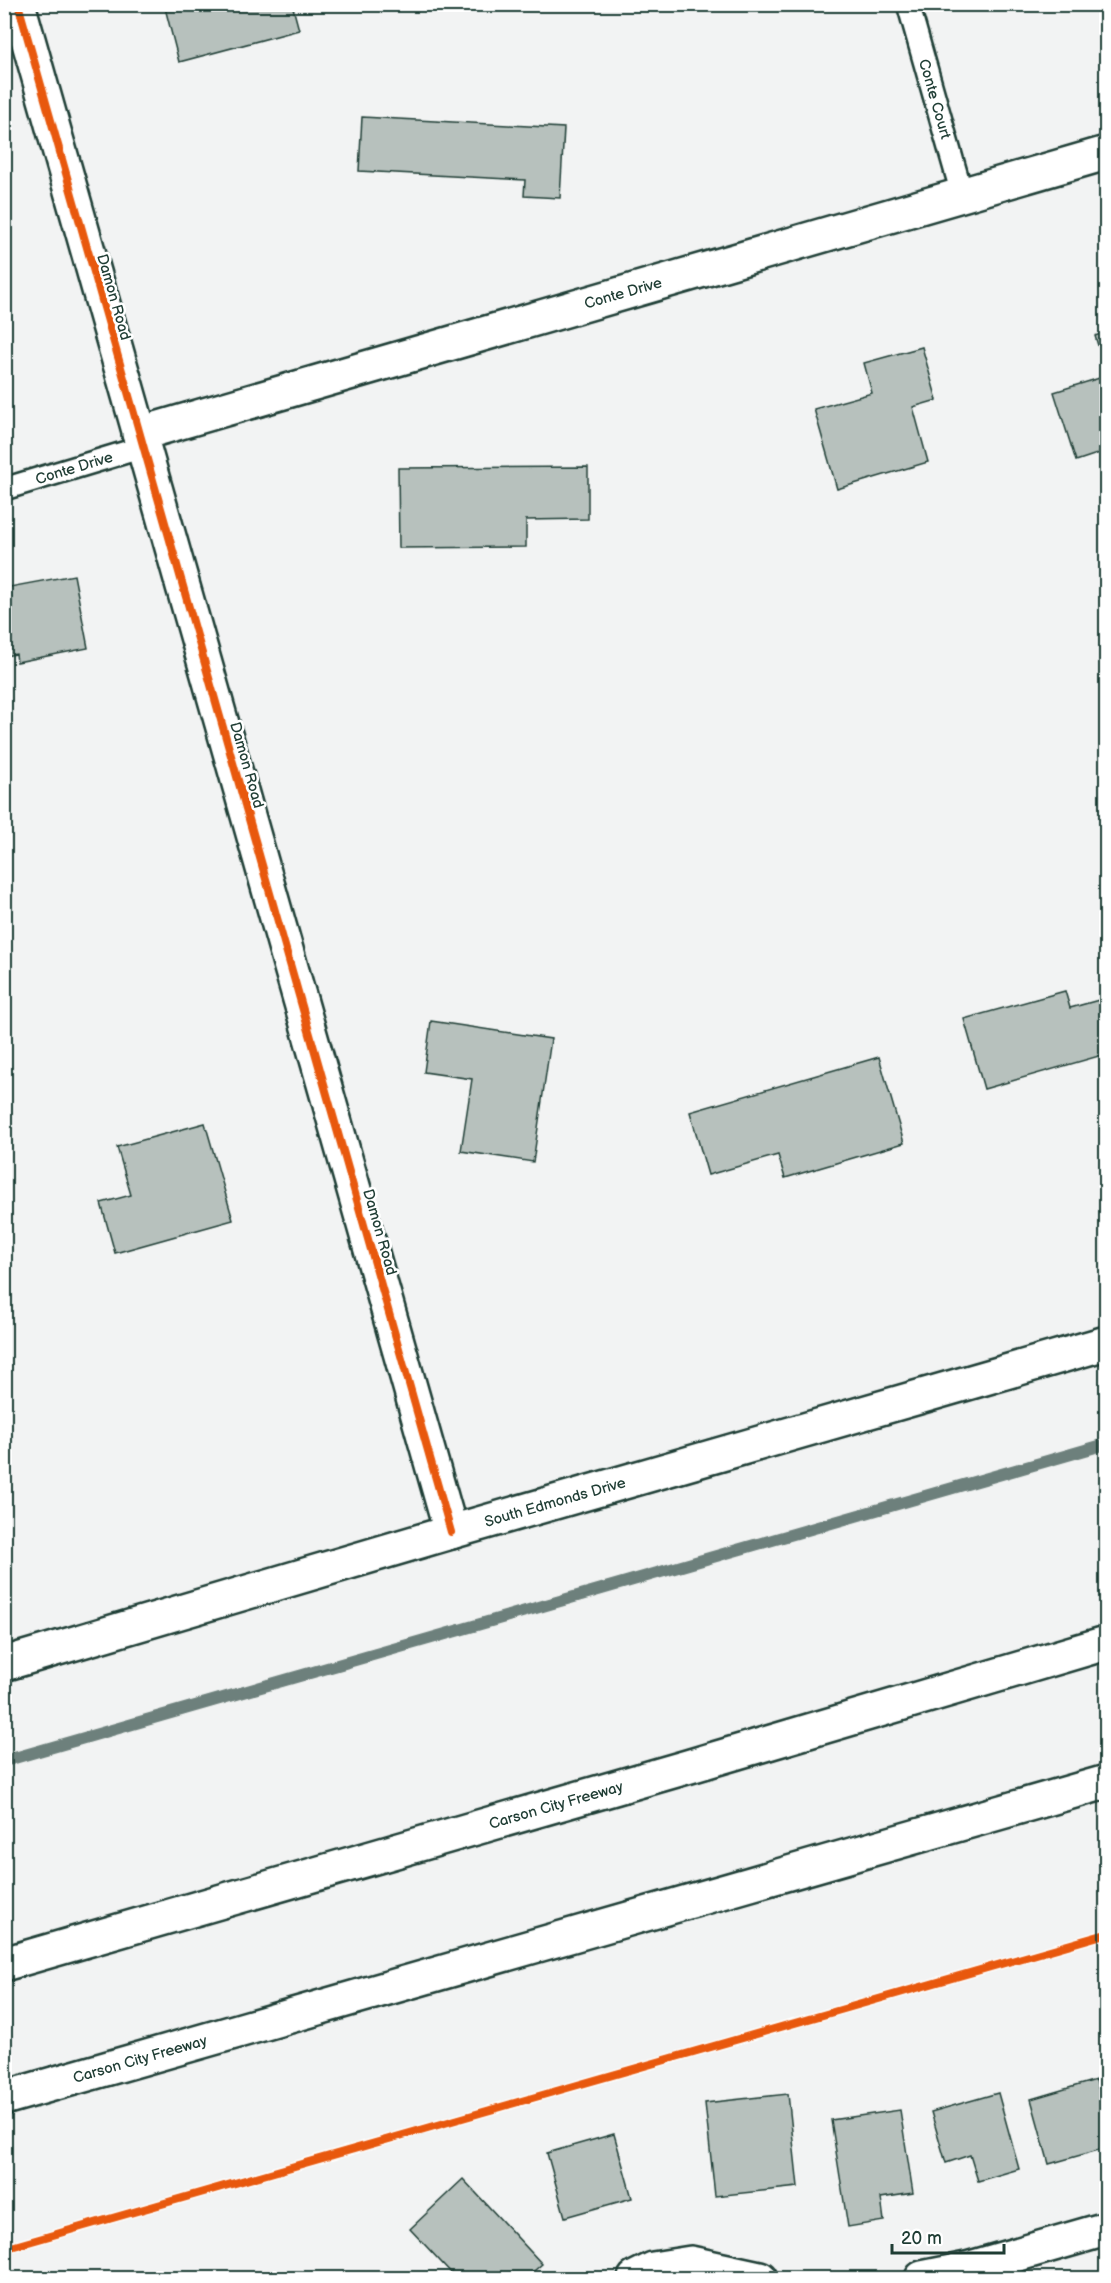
<svg xmlns="http://www.w3.org/2000/svg" width="1111" height="2283" font-family="'Balsamiq Sans',sans-serif">
	<style>
		.lines { fill: none; stroke-linecap: round; stroke-linejoin: round }
		.stream { stroke: #6d807b; stroke-width: 12 }
		.building { fill: #b7c1bd; stroke: #1f3d34; stroke-width: 1.5 }
		.service-casing { stroke: #1f3d34; stroke-width: 26 }
		.minor-casing { stroke: #1f3d34; stroke-width: 38 }
		.tertiary-casing { stroke: #1f3d34; stroke-width: 38 }
		.motorway-casing { stroke: #1f3d34; stroke-width: 38 }
		.service { stroke: #fff; stroke-width: 21 }
		.minor { stroke: #fff; stroke-width: 33 }
		.tertiary { stroke: #fff; stroke-width: 33 }
		.motorway { stroke: #fff; stroke-width: 33 }
		.cycleway-casing { stroke: #fff; stroke-width: 11 }
		.cycleway { stroke: #e8590c; stroke-width: 8 }
		.labels { text-anchor: middle; stroke-width: 5; stroke-linejoin: round; paint-order: stroke }
		.street-label { font-size: 15px; fill: #1f3d34; stroke: #fff }
	</style>
	<rect width="100%" height="100%" fill="#f2f3f3"/>
	<filter id="ink" filterUnits="userSpaceOnUse"><feTurbulence type="fractalNoise" baseFrequency=".0167" numOctaves="2"/><feDisplacementMap in="SourceGraphic" scale="12" xChannelSelector="R" yChannelSelector="G"/><feConvolveMatrix kernelMatrix="1 2 1 2 8 2 1 2 1" color-interpolation-filters="sRGB"/></filter>
	<g filter="url(#ink)">
		<g class="lines">
			<!-- stream -->
			<path class="stream" d="M 4,1761 L 1106,1444"/>
		</g>
		<!-- building -->
		<path class="building" d="M 164,4 L 292,4 L 299,30 L 179,62 Z
			M 362,117 L 564,128 L 560,198 L 524,196 L 525,180 L 359,171 Z
			M 1106,332 L 1106,371 L 1095,336 Z
			M 922,347 L 937,400 L 913,407 L 928,462 L 837,489 L 814,409 L 872,393 L 864,363 Z
			M 1106,376 L 1106,451 L 1076,461 L 1054,392 Z
			M 588,467 L 588,519 L 526,520 L 526,547 L 399,548 L 398,468 Z
			M 74,575 L 88,648 L 17,662 L 16,654 L 4,656 L 4,588 Z
			M 1065,991 L 1070,1008 L 1106,998 L 1106,1054 L 984,1089 L 964,1019 Z
			M 431,1021 L 551,1039 L 533,1162 L 461,1151 L 472,1079 L 424,1072 Z
			M 879,1057 L 904,1143 L 785,1178 L 778,1155 L 708,1175 L 690,1112 Z
			M 205,1123 L 233,1220 L 115,1253 L 101,1203 L 131,1195 L 117,1147 Z
			M 1096,2080 L 1106,2115 L 1106,2148 L 1049,2164 L 1031,2099 Z
			M 998,2093 L 1019,2169 L 978,2181 L 970,2155 L 946,2163 L 931,2112 Z
			M 788,2094 L 798,2187 L 715,2196 L 705,2103 Z
			M 900,2110 L 913,2193 L 881,2198 L 884,2221 L 848,2227 L 831,2120 Z
			M 614,2134 L 632,2198 L 565,2217 L 547,2153 Z
			M 463,2179 L 542,2264 L 526,2278 L 456,2278 L 410,2229 Z"/>
		<g class="lines">
			<defs>
				<path id="service" d="M 908,4 L 962,194
					M 4,489 L 143,447"/>
				<path id="minor" d="M 18,4 L 451,1532
					M 139,434 L 1106,153
					M 635,2278 L 653,2269 L 691,2263 L 760,2278
					M 922,2278 L 967,2269 L 1106,2229"/>
				<path id="tertiary" d="M 4,1664 L 451,1532 L 1106,1343"/>
				<path id="motorway" d="M 4,1964 L 687,1767 L 1106,1643
					M 4,2098 L 1106,1782"/>
			</defs>
			<!-- service casing -->
			<use href="#service" class="service-casing"/>
			<!-- minor casing -->
			<use href="#minor" class="minor-casing"/>
			<!-- tertiary casing -->
			<use href="#tertiary" class="tertiary-casing"/>
			<!-- motorway casing -->
			<use href="#motorway" class="motorway-casing"/>
			<!-- service -->
			<use href="#service" class="service"/>
			<!-- minor -->
			<use href="#minor" class="minor"/>
			<!-- tertiary -->
			<use href="#tertiary" class="tertiary"/>
			<!-- motorway -->
			<use href="#motorway" class="motorway"/>
			<defs>
				<path id="cycleway" d="M 18,4 L 451,1532
					M 4,2249 L 1106,1934"/>
			</defs>
			<!-- cycleway casing -->
			<use href="#cycleway" class="cycleway-casing"/>
			<!-- cycleway -->
			<use href="#cycleway" class="cycleway"/>
		</g>
	</g>
	<g class="labels">
		<!-- street labels -->
		<g class="street-label">
			<text transform="translate(935 99) rotate(74)" y="5">Conte Court</text>
			<text transform="translate(623 293) rotate(-16)" y="5">Conte Drive</text>
			<text transform="translate(114 297) rotate(74)" y="5">Damon Road</text>
			<text transform="translate(74 468) rotate(-17)" y="5">Conte Drive</text>
			<text transform="translate(247 765) rotate(74)" y="5">Damon Road</text>
			<text transform="translate(380 1232) rotate(74)" y="5">Damon Road</text>
			<text transform="translate(555 1502) rotate(-16)" y="5">South Edmonds Drive</text>
			<text transform="translate(556 1805) rotate(-16)" y="5">Carson City Freeway</text>
			<text transform="translate(140 2059) rotate(-16)" y="5">Carson City Freeway</text>
		</g>
	</g>
	<!-- margin -->
	<rect width="1111" height="2283" fill="none" stroke="#fff" stroke-width="24"/>
	<rect x="12" y="12" width="1087" height="2259" fill="none" stroke="#1f3d34" stroke-width="2" filter="url(#ink)"/>
	<!-- scale -->
	<path d="M892 2244v9h112v-9" fill="none" stroke="#1f3d34" stroke-width="3"/>
	<text x="901" y="2244" font-size="18" fill="#1f3d34" stroke="#ffffff" stroke-width="4.5" paint-order="stroke">20 m</text>
</svg>
